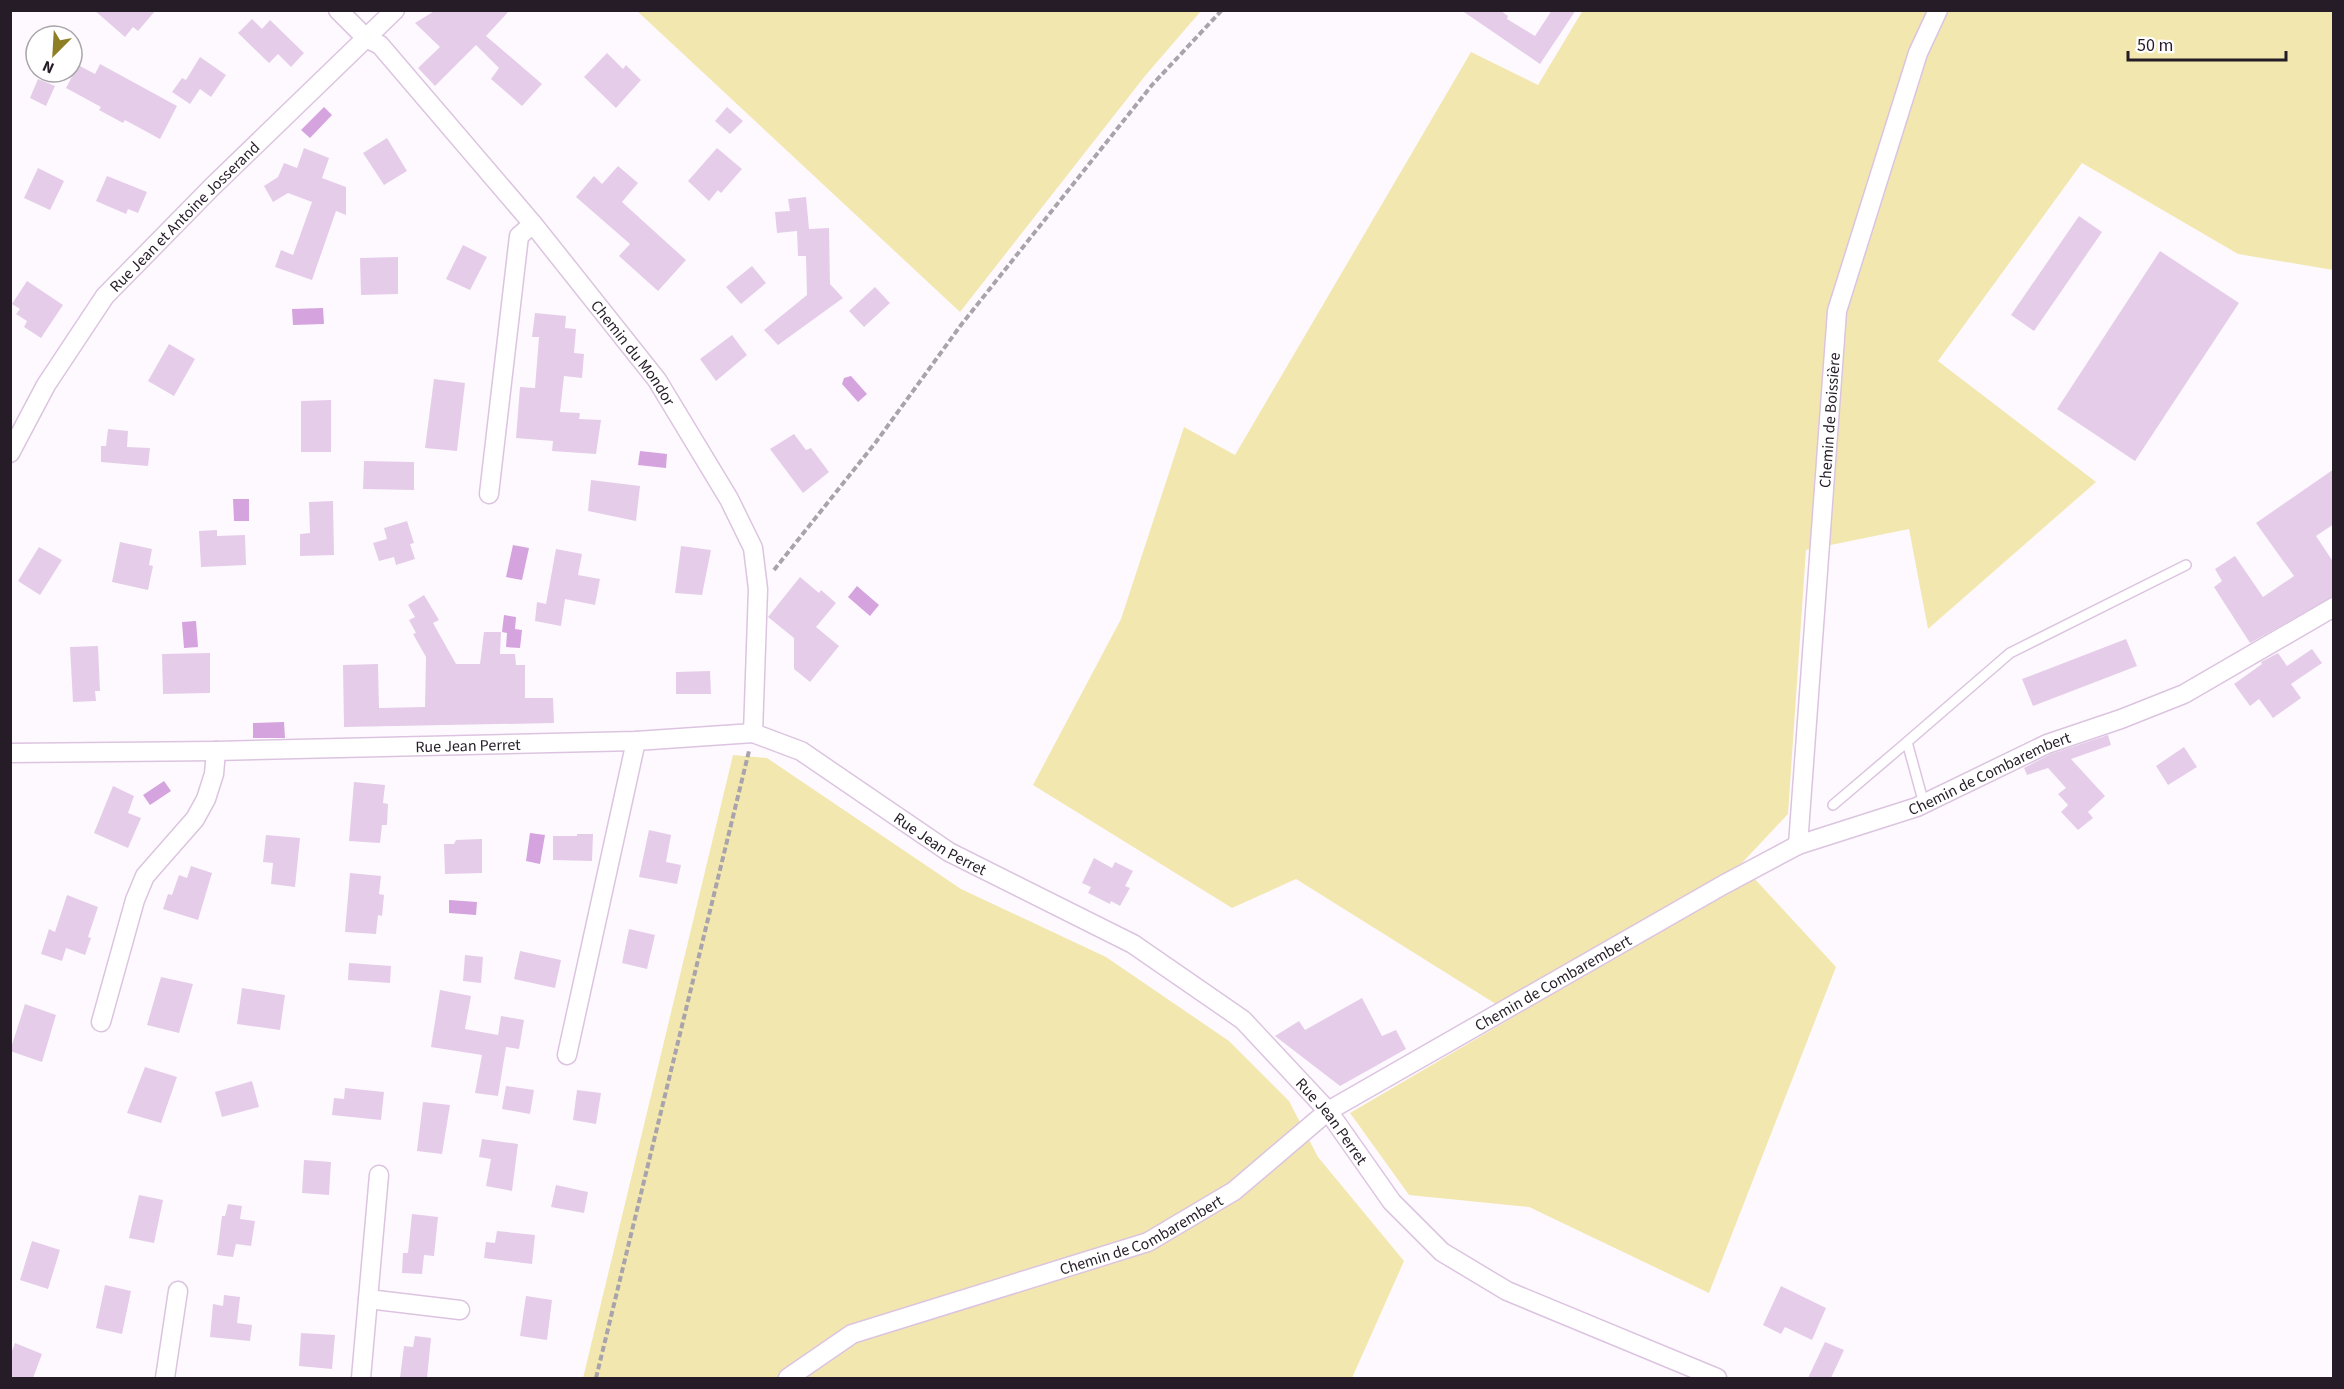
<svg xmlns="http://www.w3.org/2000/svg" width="2344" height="1389" font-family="'Source Sans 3',sans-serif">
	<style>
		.green { fill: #f2e8af }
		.water { fill: #d5a3de }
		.building { fill: #e5cce9 }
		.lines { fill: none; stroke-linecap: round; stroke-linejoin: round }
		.lane-casing { stroke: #dcc4e0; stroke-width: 12 }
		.street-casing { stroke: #dcc4e0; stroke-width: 21 }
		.path { stroke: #a9a3ab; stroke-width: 4; stroke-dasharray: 6 3; stroke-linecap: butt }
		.lane { stroke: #fff; stroke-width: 9 }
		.street { stroke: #fff; stroke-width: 18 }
		.labels { text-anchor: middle; stroke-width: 4.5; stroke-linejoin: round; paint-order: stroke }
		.street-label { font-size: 16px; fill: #251c27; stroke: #fff }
	</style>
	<rect width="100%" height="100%" fill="#fef9ff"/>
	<!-- green -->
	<path class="green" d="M 1583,10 L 2333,11 L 2333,270 L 2238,254 L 2082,163 L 1938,361 L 2096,482 L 1928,629 L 1909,529 L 1806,550 L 1788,814 L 1741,864 L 1836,967 L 1709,1293 L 1529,1207 L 1409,1195 L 1350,1113 L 1515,1016 L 1296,879 L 1232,908 L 1033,785 L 1121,619 L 1184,427 L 1235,455 L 1471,52 L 1538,85 Z
		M 637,11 L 1201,11 L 1145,76 L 960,312 Z
		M 733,755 L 767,758 L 961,889 L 1106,957 L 1229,1041 L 1289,1101 L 1318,1157 L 1404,1261 L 1352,1378 L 583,1378 Z"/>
	<!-- water -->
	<path class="water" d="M 324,107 L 332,115 L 310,138 L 301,130 Z
		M 323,308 L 324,324 L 293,325 L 292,309 Z
		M 851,376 L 867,394 L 858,402 L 842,384 L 844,378 Z
		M 640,451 L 667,454 L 666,468 L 638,465 Z
		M 233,499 L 249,499 L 249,521 L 234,521 Z
		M 513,545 L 529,548 L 522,580 L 506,577 Z
		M 857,586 L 879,605 L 870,616 L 848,597 Z
		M 504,615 L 516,617 L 515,629 L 522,630 L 520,648 L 506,647 L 507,633 L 502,632 Z
		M 196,621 L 198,647 L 184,648 L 182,622 Z
		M 284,722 L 285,738 L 253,738 L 253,723 Z
		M 164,781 L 171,791 L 150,805 L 143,795 Z
		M 530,833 L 545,835 L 540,864 L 526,861 Z
		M 449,900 L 477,902 L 476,915 L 449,913 Z"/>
	<!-- building -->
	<path class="building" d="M 94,10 L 156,10 L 138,31 L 133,27 L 125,37 Z
		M 436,10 L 510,10 L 486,36 L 542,84 L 522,106 L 491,79 L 499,68 L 476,45 L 435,86 L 418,68 L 440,47 L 415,23 Z
		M 1461,10 L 1500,10 L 1508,16 L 1507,19 L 1535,36 L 1552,10 L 1576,10 L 1540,64 Z
		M 252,19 L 262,29 L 270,20 L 304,53 L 291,67 L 278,54 L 269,63 L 238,33 Z
		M 607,53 L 623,69 L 626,65 L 641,80 L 616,108 L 584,77 Z
		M 200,57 L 226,75 L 211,97 L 200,89 L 190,104 L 172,92 L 182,78 L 186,80 Z
		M 100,64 L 177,106 L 160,139 L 125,120 L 123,123 L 99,110 L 101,107 L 66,88 L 78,65 L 95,74 Z
		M 38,79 L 55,86 L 46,106 L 30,98 Z
		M 727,107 L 743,121 L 730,134 L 715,121 Z
		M 387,138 L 407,171 L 384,185 L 363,153 Z
		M 304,148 L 329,158 L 322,178 L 346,187 L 346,215 L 336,211 L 312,280 L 275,267 L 281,250 L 293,255 L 312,202 L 288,193 L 273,202 L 264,186 L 278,177 L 284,163 L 297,168 Z
		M 717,148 L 742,169 L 721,193 L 718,190 L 709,201 L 688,181 Z
		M 618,166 L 638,183 L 622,202 L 686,260 L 658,291 L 619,256 L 630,244 L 576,197 L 594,176 L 602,184 Z
		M 38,168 L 64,181 L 50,210 L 24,198 Z
		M 107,176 L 147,192 L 138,213 L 128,209 L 126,214 L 96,201 Z
		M 806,197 L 809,229 L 829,228 L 830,284 L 843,298 L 778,345 L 764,330 L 807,295 L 806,256 L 798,256 L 797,231 L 777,233 L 775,212 L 790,211 L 788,199 Z
		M 2079,216 L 2102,232 L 2034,331 L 2011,315 Z
		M 463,245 L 487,257 L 470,290 L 446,279 Z
		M 2160,251 L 2239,303 L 2135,461 L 2057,409 Z
		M 398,257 L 398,294 L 361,295 L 360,258 Z
		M 752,266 L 766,283 L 741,304 L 726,287 Z
		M 27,281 L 63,305 L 41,338 L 24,327 L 27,321 L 16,314 L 20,309 L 12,304 Z
		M 875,287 L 890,303 L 864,327 L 849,311 Z
		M 535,313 L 566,316 L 565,328 L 576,329 L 574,353 L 584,354 L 582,378 L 564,376 L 560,412 L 580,413 L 579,419 L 601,420 L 596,454 L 552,451 L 553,441 L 516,438 L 520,387 L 535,388 L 539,337 L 532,337 Z
		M 732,335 L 747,355 L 716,381 L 700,359 Z
		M 169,344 L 195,359 L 174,396 L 148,381 Z
		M 434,379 L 465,383 L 457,451 L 425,448 Z
		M 331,400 L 331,452 L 301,452 L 301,401 Z
		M 108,429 L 128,431 L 127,447 L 150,448 L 148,466 L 101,462 L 101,446 L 106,446 Z
		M 794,434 L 806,450 L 811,448 L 829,472 L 803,493 L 770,449 Z
		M 364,461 L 414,462 L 414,490 L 363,489 Z
		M 2334,469 L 2334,524 L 2316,536 L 2334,563 L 2334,596 L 2250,643 L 2214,587 L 2222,581 L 2215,569 L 2235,556 L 2263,597 L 2294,576 L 2256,523 Z
		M 591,480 L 640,486 L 636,521 L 588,511 Z
		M 333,501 L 334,555 L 300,556 L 300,534 L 310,533 L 309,502 Z
		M 407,521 L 414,543 L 410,544 L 415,559 L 396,565 L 394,557 L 379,561 L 373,543 L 387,539 L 384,528 Z
		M 217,530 L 217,536 L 245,535 L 246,565 L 201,567 L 199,531 Z
		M 120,542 L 152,549 L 149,565 L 153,566 L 148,590 L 112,582 Z
		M 681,546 L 711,550 L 702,595 L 675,593 Z
		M 39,547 L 62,560 L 40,595 L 18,581 Z
		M 556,549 L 582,554 L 578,575 L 600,579 L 595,605 L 565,599 L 561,626 L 535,621 L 537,602 L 546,604 Z
		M 800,577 L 819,593 L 821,590 L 836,603 L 816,627 L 839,646 L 810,682 L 794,669 L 794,638 L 768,617 Z
		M 424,595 L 439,620 L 433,623 L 456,664 L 480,664 L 484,632 L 501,632 L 500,654 L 515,654 L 516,665 L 525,665 L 525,698 L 553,698 L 554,723 L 344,727 L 343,665 L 378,664 L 379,708 L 425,707 L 426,657 L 413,634 L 416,633 L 409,620 L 415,617 L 408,605 Z
		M 2126,639 L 2137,666 L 2033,706 L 2022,679 Z
		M 98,646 L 100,691 L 95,691 L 96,701 L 73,702 L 70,647 Z
		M 2312,649 L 2322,663 L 2291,684 L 2301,698 L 2273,718 L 2259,699 L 2250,706 L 2234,684 L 2262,664 L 2261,662 L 2278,653 L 2287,666 Z
		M 210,653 L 210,693 L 163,694 L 162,654 Z
		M 710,671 L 711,694 L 676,694 L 676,672 Z
		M 2108,735 L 2111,745 L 2071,759 L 2105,796 L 2088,812 L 2093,818 L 2078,830 L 2061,812 L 2068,805 L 2058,794 L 2066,788 L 2048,768 L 2027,775 L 2024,768 L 2051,754 Z
		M 2184,747 L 2197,767 L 2168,785 L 2156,766 Z
		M 354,782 L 385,785 L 383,803 L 388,804 L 387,825 L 382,825 L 380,843 L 349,841 Z
		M 113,786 L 134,796 L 128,813 L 141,818 L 128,848 L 94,833 Z
		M 649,830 L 671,835 L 666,862 L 681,865 L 677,884 L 639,877 Z
		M 577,834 L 593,834 L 592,861 L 553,860 L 553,836 L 577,836 Z
		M 266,835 L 300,838 L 295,887 L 271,884 L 273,863 L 263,862 Z
		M 482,839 L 482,873 L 445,874 L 444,844 L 454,844 L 456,840 Z
		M 1094,858 L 1112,868 L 1115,862 L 1133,871 L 1125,886 L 1130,888 L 1120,906 L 1111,901 L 1110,904 L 1088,893 L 1091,887 L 1082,883 Z
		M 191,866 L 212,873 L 198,920 L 163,909 L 168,894 L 172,895 L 179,875 L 187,878 Z
		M 350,873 L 381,876 L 379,894 L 384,895 L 382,916 L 378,915 L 376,934 L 345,932 Z
		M 67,895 L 98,907 L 88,937 L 91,938 L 85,955 L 66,948 L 62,961 L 41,954 L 49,929 L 55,932 Z
		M 629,929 L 655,935 L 647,969 L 622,963 Z
		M 520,951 L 561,960 L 555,988 L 514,979 Z
		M 465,955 L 483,957 L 481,983 L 463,981 Z
		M 349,963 L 391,966 L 390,983 L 348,980 Z
		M 161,977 L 193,984 L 179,1033 L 147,1025 Z
		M 242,988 L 285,995 L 280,1030 L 237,1024 Z
		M 440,990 L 471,996 L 465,1029 L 498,1035 L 501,1016 L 524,1020 L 519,1049 L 506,1047 L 498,1096 L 475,1093 L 482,1055 L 431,1047 Z
		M 1362,998 L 1382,1036 L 1396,1030 L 1406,1049 L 1340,1086 L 1275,1036 L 1299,1021 L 1305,1030 Z
		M 25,1004 L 56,1015 L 42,1062 L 10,1051 Z
		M 145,1067 L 177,1077 L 161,1123 L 127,1113 Z
		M 252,1081 L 259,1107 L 222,1117 L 215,1092 Z
		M 506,1086 L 534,1090 L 530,1114 L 502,1109 Z
		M 345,1088 L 384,1092 L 381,1120 L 332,1115 L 334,1098 L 344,1099 Z
		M 577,1090 L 601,1093 L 596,1124 L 573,1120 Z
		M 423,1102 L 450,1105 L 442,1154 L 417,1151 Z
		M 482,1139 L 518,1144 L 512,1191 L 486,1186 L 491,1159 L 479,1157 Z
		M 304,1160 L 331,1162 L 329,1195 L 302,1193 Z
		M 556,1185 L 588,1192 L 584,1213 L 551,1207 Z
		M 139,1195 L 163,1200 L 154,1243 L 129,1238 Z
		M 228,1204 L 242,1206 L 240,1219 L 255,1221 L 251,1246 L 236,1244 L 233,1257 L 217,1255 L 222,1216 L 225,1216 Z
		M 412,1214 L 438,1217 L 434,1256 L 424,1255 L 422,1274 L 402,1273 L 403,1253 L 408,1253 Z
		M 497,1231 L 535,1235 L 532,1264 L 484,1258 L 486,1242 L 495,1243 Z
		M 32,1241 L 60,1250 L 48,1289 L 20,1280 Z
		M 105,1285 L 131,1291 L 122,1334 L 96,1328 Z
		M 1781,1286 L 1826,1308 L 1812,1340 L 1785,1327 L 1781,1334 L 1763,1325 Z
		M 224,1295 L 240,1297 L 237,1323 L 252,1325 L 250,1341 L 210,1337 L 213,1304 L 223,1306 Z
		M 526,1296 L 552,1300 L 547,1340 L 520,1336 Z
		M 301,1333 L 335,1335 L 332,1369 L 299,1366 Z
		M 415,1336 L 431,1338 L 427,1378 L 400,1378 L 404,1346 L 413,1347 Z
		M 1825,1342 L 1844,1350 L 1831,1378 L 1808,1378 Z
		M 15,1343 L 42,1354 L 33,1378 L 10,1378 L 10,1356 Z"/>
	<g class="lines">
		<defs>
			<path id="lane" d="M 1924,804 L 1907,742 L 2010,653 L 2186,565
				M 1833,805 L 1907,742"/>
			<g id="street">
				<path id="s1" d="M 338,10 L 366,38 L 380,45 L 533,224 L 657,380 L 729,499 L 753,548 L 758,589 L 753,733"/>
				<path id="s2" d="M 10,453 L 46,385 L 105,296 L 212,187 L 395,10"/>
				<path d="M 489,494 L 519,236 L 533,224"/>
				<path id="s3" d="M 10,753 L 216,751 L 636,741 L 753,733 L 801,751 L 949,852 L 1133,944 L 1243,1020 L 1328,1111 L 1392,1202 L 1442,1252 L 1507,1291 L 1717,1378"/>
				<path id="s4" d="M 1798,845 L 1837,311 L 1918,53 L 1938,10"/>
				<path d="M 101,1022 L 135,900 L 145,876 L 195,819 L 206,799 L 214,774 L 216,751"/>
				<path d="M 567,1055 L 636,741"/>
				<path d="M 368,1299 L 460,1310"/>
				<path d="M 165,1378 L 178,1291"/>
				<path d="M 361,1378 L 379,1175"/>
				<path id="s5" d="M 788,1378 L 852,1334 L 1148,1242 L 1234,1191 L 1328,1111 L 1723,885 L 1798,845 L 1917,807 L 2047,744 L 2121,719 L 2184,694 L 2334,607"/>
			</g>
		</defs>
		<!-- lane casing -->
		<use href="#lane" class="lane-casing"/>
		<!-- street casing -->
		<use href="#street" class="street-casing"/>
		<!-- path -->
		<path class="path" d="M 774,570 L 876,442 L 961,325 L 1152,85 L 1222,10
			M 596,1378 L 749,751"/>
		<!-- lane -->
		<use href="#lane" class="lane"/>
		<!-- street -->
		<use href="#street" class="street"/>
	</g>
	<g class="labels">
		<!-- street labels -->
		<g class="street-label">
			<text dy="6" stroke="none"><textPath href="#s2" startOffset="296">Rue Jean et Antoine Josserand</textPath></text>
			<text dy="6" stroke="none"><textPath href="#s1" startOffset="454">Chemin du Mondor</textPath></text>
			<text dy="6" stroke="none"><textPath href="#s4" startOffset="426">Chemin de Boissière</textPath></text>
			<text dy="6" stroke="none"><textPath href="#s3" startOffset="458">Rue Jean Perret</textPath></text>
			<text dy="6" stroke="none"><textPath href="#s5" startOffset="1356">Chemin de Combarembert</textPath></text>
			<text dy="6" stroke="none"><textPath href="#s3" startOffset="962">Rue Jean Perret</textPath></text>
			<text dy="6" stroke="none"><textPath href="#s5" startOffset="870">Chemin de Combarembert</textPath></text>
			<text dy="6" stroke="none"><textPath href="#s3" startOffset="1448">Rue Jean Perret</textPath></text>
			<text dy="6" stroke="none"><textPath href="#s5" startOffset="384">Chemin de Combarembert</textPath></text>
		</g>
	</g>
	<!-- border -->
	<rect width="2344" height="1389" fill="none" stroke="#251c27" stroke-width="24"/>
	<!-- north arrow -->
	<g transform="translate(54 54) rotate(204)"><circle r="28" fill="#ffffff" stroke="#a8a4a9" stroke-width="1.5"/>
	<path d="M0-4.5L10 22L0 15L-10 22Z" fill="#8e7f25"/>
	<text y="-9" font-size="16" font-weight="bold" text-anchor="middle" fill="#251c27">N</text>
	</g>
	<!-- scale -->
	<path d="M2128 51v9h158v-9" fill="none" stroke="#251c27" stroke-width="3"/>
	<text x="2137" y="51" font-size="18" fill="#251c27" stroke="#ffffff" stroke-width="4.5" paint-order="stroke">50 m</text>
</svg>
